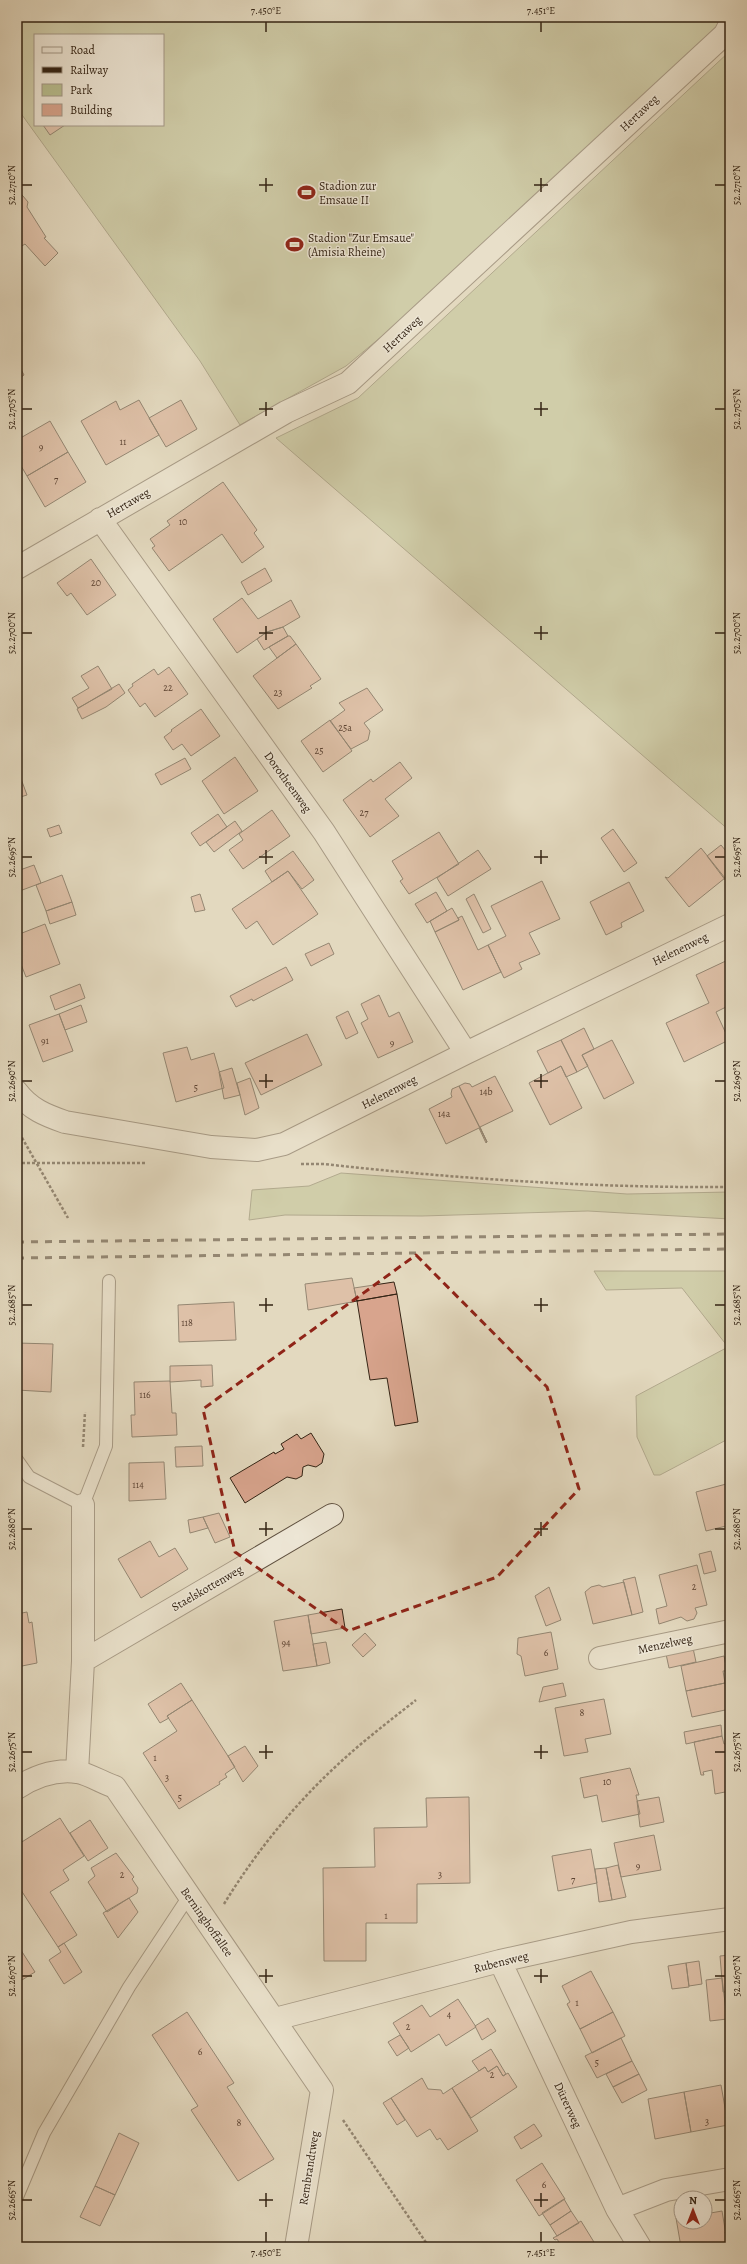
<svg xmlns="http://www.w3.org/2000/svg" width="747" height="2264" font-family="Alegreya,serif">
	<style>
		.green { fill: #b8be8f; stroke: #767152; fill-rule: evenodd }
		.building { fill: #d8a48d; stroke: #342415 }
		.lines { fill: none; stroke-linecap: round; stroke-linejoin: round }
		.lane-casing { stroke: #605140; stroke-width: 14 }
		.street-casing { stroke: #605140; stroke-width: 24 }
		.path { stroke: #342415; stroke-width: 2.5; stroke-dasharray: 3 2; stroke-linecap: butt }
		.lane { stroke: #ede6d5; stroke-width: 12 }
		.street { stroke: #ede6d5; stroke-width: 22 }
		.rail { stroke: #342415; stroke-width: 3; stroke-dasharray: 7 7; stroke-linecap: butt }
		.marked { fill: none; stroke: #8f2418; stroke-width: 3; stroke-dasharray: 8 5; stroke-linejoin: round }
		.ticks { fill: none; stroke: #342415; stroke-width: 1.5 }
		.labels { text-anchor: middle; stroke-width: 3; stroke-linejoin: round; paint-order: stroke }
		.number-label { font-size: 10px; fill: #5d4433 }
		.street-label { font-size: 12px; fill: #342415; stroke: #ede6d5 }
		.poi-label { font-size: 12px; fill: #342415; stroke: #ede6d5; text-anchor: start }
		.neatline { fill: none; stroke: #342415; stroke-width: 1.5 }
		.ticks-label { font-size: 10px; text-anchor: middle; fill: #342415 }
	</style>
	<rect width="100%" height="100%" fill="#e3d9bf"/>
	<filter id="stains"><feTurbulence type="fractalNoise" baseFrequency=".005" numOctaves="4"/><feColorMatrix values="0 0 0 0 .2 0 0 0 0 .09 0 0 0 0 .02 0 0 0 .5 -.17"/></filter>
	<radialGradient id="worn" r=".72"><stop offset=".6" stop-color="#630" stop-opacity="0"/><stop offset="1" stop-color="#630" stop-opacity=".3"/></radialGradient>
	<!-- green -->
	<path class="green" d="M 17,17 L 724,17 L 718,28 L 604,140 L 583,150 L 445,284 L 346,366 L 240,425 L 200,361 L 17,108 ZM 35,35 L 163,35 L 163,125 L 35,125 Z
		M 730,51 L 730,713 L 727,721 L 730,725 L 730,831 L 276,438 L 358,398 Z
		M 341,1173 L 627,1194 L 730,1192 L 730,1219 L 588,1211 L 422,1216 L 285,1215 L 249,1220 L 252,1190 L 309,1186 Z
		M 594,1271 L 730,1271 L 730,1438 L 660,1475 L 654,1475 L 637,1437 L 636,1396 L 728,1347 L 682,1288 L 606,1290 Z"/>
	<!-- building -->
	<path class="building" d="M 43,125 L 65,125 L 50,135 Z
		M 17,189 L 28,202 L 27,207 L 46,237 L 44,238 L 58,253 L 45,266 L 25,244 L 17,249 Z
		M 17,362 L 24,375 L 17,380 Z
		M 139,400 L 159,435 L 106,465 L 81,421 L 116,401 L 120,410 Z
		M 181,400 L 197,429 L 166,447 L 149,418 Z
		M 50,421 L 68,452 L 27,476 L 17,459 L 17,440 Z
		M 68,452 L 86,482 L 45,507 L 27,476 Z
		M 223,482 L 257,530 L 254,533 L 264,547 L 242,563 L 222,534 L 169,571 L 152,548 L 155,546 L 150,539 L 170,525 L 167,521 Z
		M 91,559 L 116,595 L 87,615 L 71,593 L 67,596 L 57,583 Z
		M 265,568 L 272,581 L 248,595 L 241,582 Z
		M 242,598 L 258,619 L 291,600 L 300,617 L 283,627 L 267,632 L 237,653 L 213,619 Z
		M 283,627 L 288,636 L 264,650 L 257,639 L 267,632 Z
		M 288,636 L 290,636 L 296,644 L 277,658 L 269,647 Z
		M 296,644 L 321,679 L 310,686 L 312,688 L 278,709 L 253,676 Z
		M 98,666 L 112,689 L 78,708 L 72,698 L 89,688 L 81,676 Z
		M 169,667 L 188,694 L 155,717 L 145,703 L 140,707 L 128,690 L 133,686 L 132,684 L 154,669 L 158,675 Z
		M 119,684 L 125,693 L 106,707 L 82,719 L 77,709 Z
		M 367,688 L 383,710 L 364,723 L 370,731 L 368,740 L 351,749 L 330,721 L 345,710 L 339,703 Z
		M 201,709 L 220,736 L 191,756 L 182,744 L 173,750 L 164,737 L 172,731 L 171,730 Z
		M 330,720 L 352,751 L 323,772 L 301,741 Z
		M 235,757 L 258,791 L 224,814 L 202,781 Z
		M 185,758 L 191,769 L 161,785 L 155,774 Z
		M 400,762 L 412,778 L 385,799 L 399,816 L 370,837 L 343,800 L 371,779 L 373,782 Z
		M 17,768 L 27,795 L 17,798 Z
		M 272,810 L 290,836 L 243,869 L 229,850 L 243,840 L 239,834 Z
		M 218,814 L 227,827 L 200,846 L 191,833 Z
		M 235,821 L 242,831 L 214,852 L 206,842 Z
		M 59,825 L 62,833 L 50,837 L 47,829 Z
		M 613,829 L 637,863 L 624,872 L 601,838 Z
		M 439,832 L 459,864 L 409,894 L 400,881 L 403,879 L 392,861 Z
		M 721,845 L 730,856 L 729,885 L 707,856 Z
		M 701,848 L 725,878 L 689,907 L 665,877 L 668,878 Z
		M 478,850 L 491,869 L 448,896 L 437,878 Z
		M 293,851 L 314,880 L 302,889 L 288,871 L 272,882 L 265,871 Z
		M 34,865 L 41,883 L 17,892 L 17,871 Z
		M 288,871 L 318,914 L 273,945 L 257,921 L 246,929 L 232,909 Z
		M 62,875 L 72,902 L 46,911 L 36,885 Z
		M 542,881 L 560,919 L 529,933 L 540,954 L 519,963 L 522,969 L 504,978 L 488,945 L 506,936 L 491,906 Z
		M 629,882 L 644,911 L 621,923 L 622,927 L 606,935 L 590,902 Z
		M 436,892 L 447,911 L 427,923 L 415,904 Z
		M 200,894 L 205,910 L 195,912 L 191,897 Z
		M 474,894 L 491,929 L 483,933 L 466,899 Z
		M 72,902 L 76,915 L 50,924 L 46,911 Z
		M 452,908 L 459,920 L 435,932 L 430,921 Z
		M 462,916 L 478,950 L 488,945 L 501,972 L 463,990 L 435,932 L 459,920 L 458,918 Z
		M 45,924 L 60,964 L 26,977 L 17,954 L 17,935 Z
		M 329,943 L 334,954 L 311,966 L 305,954 Z
		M 730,959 L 730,1005 L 716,1012 L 729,1040 L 684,1062 L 666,1023 L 709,1003 L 696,975 Z
		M 286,967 L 293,980 L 253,1001 L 252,999 L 236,1007 L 230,996 Z
		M 80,984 L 85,998 L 55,1010 L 50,996 Z
		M 379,995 L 389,1017 L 399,1012 L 413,1042 L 378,1058 L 361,1023 L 368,1019 L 361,1004 Z
		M 81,1005 L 87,1022 L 65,1030 L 59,1014 Z
		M 348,1011 L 358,1033 L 346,1039 L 336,1017 Z
		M 59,1014 L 73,1051 L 43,1062 L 29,1025 Z
		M 584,1028 L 594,1049 L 582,1055 L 588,1066 L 577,1072 L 561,1040 Z
		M 307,1034 L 322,1065 L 261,1095 L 245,1063 Z
		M 561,1040 L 577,1072 L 566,1077 L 561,1066 L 548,1073 L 537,1051 Z
		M 612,1040 L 634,1083 L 604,1099 L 582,1055 Z
		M 187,1047 L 191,1060 L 214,1053 L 224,1088 L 176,1102 L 163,1053 Z
		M 561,1066 L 582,1108 L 550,1125 L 529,1083 Z
		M 232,1068 L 240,1095 L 224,1099 L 219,1072 Z
		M 495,1076 L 513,1111 L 480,1127 L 487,1142 L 459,1086 L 465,1083 L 470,1084 L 472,1087 Z
		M 250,1078 L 259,1108 L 245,1115 L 237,1083 Z
		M 459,1086 L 487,1142 L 486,1143 L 479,1128 L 446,1144 L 429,1109 L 452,1097 L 451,1094 L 452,1089 Z
		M 352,1278 L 357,1301 L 308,1310 L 305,1284 Z
		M 394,1282 L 397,1294 L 357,1301 L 354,1288 Z
		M 397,1294 L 418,1422 L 395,1426 L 387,1378 L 370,1380 L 357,1301 Z
		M 234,1302 L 236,1340 L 179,1342 L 178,1305 Z
		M 17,1343 L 53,1344 L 51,1392 L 17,1390 Z
		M 212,1365 L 213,1386 L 201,1387 L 201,1380 L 170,1382 L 170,1366 Z
		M 170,1381 L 172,1413 L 176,1413 L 177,1435 L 132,1437 L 131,1415 L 135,1415 L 134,1382 Z
		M 311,1433 L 324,1454 L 322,1463 L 316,1467 L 308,1465 L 303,1467 L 302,1476 L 296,1479 L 287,1477 L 245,1503 L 230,1478 L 274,1452 L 275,1454 L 284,1449 L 281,1444 L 297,1434 L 301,1439 Z
		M 202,1446 L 203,1466 L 176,1467 L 175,1447 Z
		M 164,1462 L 166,1499 L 129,1501 L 129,1463 Z
		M 730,1483 L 730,1521 L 725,1523 L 726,1526 L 706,1531 L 696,1492 Z
		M 219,1513 L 230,1537 L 215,1543 L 203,1517 Z
		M 203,1517 L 208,1528 L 190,1533 L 188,1520 Z
		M 150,1541 L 159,1557 L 175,1548 L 188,1569 L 141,1598 L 118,1559 Z
		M 711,1551 L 716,1571 L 704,1574 L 699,1554 Z
		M 697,1565 L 707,1605 L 695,1608 L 697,1613 L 694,1619 L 687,1621 L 681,1617 L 659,1624 L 656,1609 L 667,1606 L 659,1575 Z
		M 635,1577 L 643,1612 L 632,1615 L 623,1580 Z
		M 624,1582 L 632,1615 L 593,1624 L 585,1592 L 591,1587 L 599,1585 L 603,1587 Z
		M 549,1587 L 561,1620 L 546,1626 L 535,1596 Z
		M 342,1609 L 345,1628 L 311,1634 L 308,1615 Z
		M 27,1612 L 29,1623 L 32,1622 L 37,1663 L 17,1667 L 17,1614 Z
		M 308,1615 L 317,1666 L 283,1671 L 274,1621 Z
		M 551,1632 L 558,1669 L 525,1676 L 521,1656 L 517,1654 L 518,1638 Z
		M 365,1633 L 376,1645 L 363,1657 L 352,1645 Z
		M 326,1642 L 330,1663 L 317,1666 L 313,1644 Z
		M 693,1648 L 696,1662 L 669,1668 L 666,1654 Z
		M 724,1656 L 727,1671 L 723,1671 L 725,1683 L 686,1691 L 681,1666 Z
		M 181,1683 L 192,1700 L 167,1716 L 169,1718 L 160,1723 L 148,1704 Z
		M 563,1683 L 566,1696 L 539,1702 L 543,1687 Z
		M 725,1683 L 728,1695 L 730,1694 L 730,1709 L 692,1717 L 686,1691 Z
		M 604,1699 L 611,1734 L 585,1739 L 588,1752 L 564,1756 L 555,1708 Z
		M 192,1700 L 235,1767 L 225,1774 L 227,1777 L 219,1782 L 220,1784 L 179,1809 L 143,1753 L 177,1731 L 167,1716 Z
		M 721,1725 L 722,1736 L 686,1744 L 684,1732 Z
		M 722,1736 L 724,1744 L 730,1743 L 730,1791 L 715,1794 L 712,1770 L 703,1772 L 704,1775 L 701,1775 L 694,1742 Z
		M 245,1746 L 258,1766 L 243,1782 L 228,1756 Z
		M 630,1768 L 639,1795 L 636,1795 L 640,1814 L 602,1822 L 597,1795 L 584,1798 L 580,1778 Z
		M 469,1797 L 470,1883 L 417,1884 L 417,1923 L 366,1923 L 366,1961 L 324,1961 L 323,1868 L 375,1867 L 374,1828 L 427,1827 L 426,1798 Z
		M 659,1797 L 664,1822 L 640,1827 L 637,1801 Z
		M 60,1818 L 84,1856 L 63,1870 L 69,1880 L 50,1892 L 77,1935 L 58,1947 L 17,1884 L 17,1845 Z
		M 90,1820 L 108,1848 L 88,1861 L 70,1833 Z
		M 654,1835 L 661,1870 L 621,1877 L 614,1843 Z
		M 591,1849 L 597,1883 L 558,1891 L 552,1856 Z
		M 116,1853 L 134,1877 L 132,1879 L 138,1888 L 137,1893 L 107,1912 L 88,1882 L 95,1876 L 91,1868 Z
		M 618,1865 L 626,1897 L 612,1900 L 606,1868 Z
		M 606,1868 L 612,1900 L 599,1902 L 595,1869 Z
		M 129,1898 L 138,1912 L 118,1938 L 103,1913 Z
		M 64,1943 L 82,1972 L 64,1984 L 49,1960 L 61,1952 L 58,1947 Z
		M 17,1944 L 35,1972 L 17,1983 Z
		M 730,1955 L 730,1992 L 723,1992 L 720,1956 Z
		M 699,1961 L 702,1984 L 689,1986 L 686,1963 Z
		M 686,1963 L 689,1987 L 672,1989 L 668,1966 Z
		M 591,1971 L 613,2012 L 580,2029 L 567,2004 L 570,2002 L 562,1986 Z
		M 722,1978 L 727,2019 L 710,2021 L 706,1980 Z
		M 458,1999 L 476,2027 L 446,2046 L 439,2034 L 411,2052 L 393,2023 L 422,2005 L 430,2017 Z
		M 187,2012 L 234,2083 L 227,2087 L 274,2159 L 238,2181 L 191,2110 L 198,2106 L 152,2035 Z
		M 613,2012 L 625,2036 L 592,2053 L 580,2029 Z
		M 488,2018 L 496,2031 L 482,2040 L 475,2026 Z
		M 400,2035 L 409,2048 L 397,2056 L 388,2042 Z
		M 621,2038 L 632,2061 L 597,2078 L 585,2056 Z
		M 491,2049 L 506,2074 L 503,2076 L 497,2066 L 488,2072 L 485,2067 L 479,2071 L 472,2061 Z
		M 632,2061 L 639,2074 L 613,2087 L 606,2074 Z
		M 497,2066 L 503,2076 L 508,2073 L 517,2087 L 471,2118 L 452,2088 L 485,2067 L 488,2072 Z
		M 639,2074 L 647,2090 L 622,2103 L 613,2087 Z
		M 422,2078 L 428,2089 L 441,2090 L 443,2094 L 452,2088 L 478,2131 L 448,2150 L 440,2138 L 437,2140 L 430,2129 L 417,2137 L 391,2098 Z
		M 721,2085 L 728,2125 L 691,2132 L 684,2092 Z
		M 684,2092 L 691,2132 L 655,2139 L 648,2099 Z
		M 391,2098 L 405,2120 L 397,2125 L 383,2103 Z
		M 534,2124 L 542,2136 L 521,2149 L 514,2137 Z
		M 119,2133 L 139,2143 L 115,2195 L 95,2186 Z
		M 542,2163 L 565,2199 L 539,2216 L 516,2180 Z
		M 95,2186 L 115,2195 L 100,2226 L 80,2217 Z
		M 564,2199 L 571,2211 L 550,2225 L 542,2213 Z
		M 571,2211 L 579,2223 L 557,2236 L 550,2225 Z
		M 722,2211 L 728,2247 L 681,2247 L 676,2218 L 681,2217 L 681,2222 L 705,2222 L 705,2214 Z
		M 581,2221 L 597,2247 L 562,2247 L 557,2239 L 555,2240 L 553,2238 L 557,2236 Z
		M 730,2231 L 730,2247 L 728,2247 L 725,2232 Z"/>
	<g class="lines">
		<defs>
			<path id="lane" d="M 17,1460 L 29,1477 L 83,1505 L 106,1446 L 109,1281
				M 17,2197 L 44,2133 L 129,1987 L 189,1896"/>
			<path id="street" d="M 100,519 L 324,832 L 466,1053
				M 17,568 L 286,412 L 348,383 L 725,34 L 730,24
				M 17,1092 C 30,1109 45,1115 65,1122 L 211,1147 L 257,1150 L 284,1144 L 466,1053 L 730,925
				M 600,1658 L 730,1631
				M 83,1661 L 332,1515
				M 77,1772 L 83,1661 L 83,1505
				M 17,1788 C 34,1777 55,1769 77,1772 C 89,1774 103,1783 115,1787 L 322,2090 L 296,2247
				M 500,1961 L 617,2209 L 640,2247
				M 275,2019 L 500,1961 L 631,1932 L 730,1919
				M 617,2209 L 666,2190 L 730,2179"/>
		</defs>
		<!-- lane casing -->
		<use href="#lane" class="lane-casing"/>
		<!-- street casing -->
		<use href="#street" class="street-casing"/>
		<!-- path -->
		<path class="path" d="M 17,1129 L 68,1218
			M 17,1163 L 146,1163
			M 301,1164 L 324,1164 C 459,1179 594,1188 730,1187
			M 83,1447 L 85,1412
			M 224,1904 C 257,1850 298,1800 345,1758 C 367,1738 392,1719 416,1700
			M 343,2120 L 429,2247"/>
		<!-- lane -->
		<use href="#lane" class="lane"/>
		<!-- street -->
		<use href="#street" class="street"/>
		<!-- rail -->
		<path class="rail" d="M 17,1242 L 730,1234
			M 17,1258 L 730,1249"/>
	</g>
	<!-- marked area -->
	<path d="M0 0H747V2264H0ZM 416,1255 L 547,1387 L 579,1489 L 497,1577 L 348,1631 L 235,1552 L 203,1409 Z" fill="#e3d9bf" fill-opacity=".55" fill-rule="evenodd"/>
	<path class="marked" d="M 416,1255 L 547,1387 L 579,1489 L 497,1577 L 348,1631 L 235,1552 L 203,1409 Z"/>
	<!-- ticks -->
	<path class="ticks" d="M 266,22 L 266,32M 541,22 L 541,32M 266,178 L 266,192M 541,178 L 541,192M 22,185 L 32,185M 259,185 L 273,185M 534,185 L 548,185M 715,185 L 725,185M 266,402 L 266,416M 541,402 L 541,416M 22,409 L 32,409M 259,409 L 273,409M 534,409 L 548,409M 715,409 L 725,409M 266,626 L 266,640M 541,626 L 541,640M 22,633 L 32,633M 259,633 L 273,633M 534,633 L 548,633M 715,633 L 725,633M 266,850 L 266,864M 541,850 L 541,864M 22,857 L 32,857M 259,857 L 273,857M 534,857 L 548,857M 715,857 L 725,857M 266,1074 L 266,1088M 541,1074 L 541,1088M 22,1081 L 32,1081M 259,1081 L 273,1081M 534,1081 L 548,1081M 715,1081 L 725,1081M 266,1298 L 266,1312M 541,1298 L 541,1312M 22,1305 L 32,1305M 259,1305 L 273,1305M 534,1305 L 548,1305M 715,1305 L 725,1305M 266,1522 L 266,1536M 541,1522 L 541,1536M 22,1529 L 32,1529M 259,1529 L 273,1529M 534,1529 L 548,1529M 715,1529 L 725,1529M 266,1745 L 266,1759M 541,1745 L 541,1759M 22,1752 L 32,1752M 259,1752 L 273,1752M 534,1752 L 548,1752M 715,1752 L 725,1752M 266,1969 L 266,1983M 541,1969 L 541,1983M 22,1976 L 32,1976M 259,1976 L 273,1976M 534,1976 L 548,1976M 715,1976 L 725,1976M 266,2193 L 266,2207M 541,2193 L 541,2207M 22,2200 L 32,2200M 259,2200 L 273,2200M 534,2200 L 548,2200M 715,2200 L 725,2200M 266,2232 L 266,2242M 541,2232 L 541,2242"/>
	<!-- icons -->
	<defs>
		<symbol id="stadium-bare" viewBox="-9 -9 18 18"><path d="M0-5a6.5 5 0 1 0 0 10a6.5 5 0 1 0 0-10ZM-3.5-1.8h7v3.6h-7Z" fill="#8f2418" stroke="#ede6d5" stroke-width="2.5" paint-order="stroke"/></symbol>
	</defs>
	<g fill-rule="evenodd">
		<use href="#stadium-bare" x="294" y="180" width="25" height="25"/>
		<use href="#stadium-bare" x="282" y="232" width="25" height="25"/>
	</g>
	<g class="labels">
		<!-- number labels -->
		<g class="number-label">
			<text x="123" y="445">11</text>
			<text x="41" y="450">9</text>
			<text x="56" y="483">7</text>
			<text x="183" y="525">10</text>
			<text x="96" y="586">20</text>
			<text x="168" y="691">22</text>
			<text x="278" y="696">23</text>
			<text x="345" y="731">25a</text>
			<text x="319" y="754">25</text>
			<text x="364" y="816">27</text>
			<text x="45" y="1044">91</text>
			<text x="392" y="1046">9</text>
			<text x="196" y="1091">5</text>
			<text x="486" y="1095">14b</text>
			<text x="444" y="1117">14a</text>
			<text x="187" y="1326">118</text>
			<text x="145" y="1398">116</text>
			<text x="138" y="1488">114</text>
			<text x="694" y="1590">2</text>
			<text x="286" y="1646">94</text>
			<text x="546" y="1656">6</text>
			<text x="582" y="1716">8</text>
			<text x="155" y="1761">1</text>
			<text x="167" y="1781">3</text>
			<text x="607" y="1785">10</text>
			<text x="180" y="1801">5</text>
			<text x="638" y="1869">9</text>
			<text x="122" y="1878">2</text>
			<text x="440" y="1878">3</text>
			<text x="573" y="1883">7</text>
			<text x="386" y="1919">1</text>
			<text x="577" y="2006">1</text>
			<text x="449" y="2018">4</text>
			<text x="408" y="2030">2</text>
			<text x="200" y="2055">6</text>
			<text x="597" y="2066">5</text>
			<text x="492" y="2078">2</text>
			<text x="707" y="2125">3</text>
			<text x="239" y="2126">8</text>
			<text x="544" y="2188">6</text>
		</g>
		<!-- street labels -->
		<g class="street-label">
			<text transform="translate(639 113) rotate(-43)" y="4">Hertaweg</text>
			<text transform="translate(402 334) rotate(-43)" y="4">Hertaweg</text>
			<text transform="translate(128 503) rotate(-30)" y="4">Hertaweg</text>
			<text transform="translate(288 782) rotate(54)" y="4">Dorotheenweg</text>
			<text transform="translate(680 949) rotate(-26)" y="4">Helenenweg</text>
			<text transform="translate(389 1092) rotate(-27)" y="4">Helenenweg</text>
			<text transform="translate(207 1588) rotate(-30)" y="4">Staelskottenweg</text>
			<text transform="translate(665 1644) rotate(-12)" y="4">Menzelweg</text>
			<text transform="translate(207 1922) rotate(55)" y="4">Berninghoffallee</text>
			<text transform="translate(501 1962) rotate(-14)" y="4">Rubensweg</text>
			<text transform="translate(568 2105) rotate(65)" y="4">Dürerweg</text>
			<text transform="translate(309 2168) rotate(-81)" y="4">Rembrandtweg</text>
		</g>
		<!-- poi labels -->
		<g class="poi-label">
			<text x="319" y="190">Stadion zur<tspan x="319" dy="14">Emsaue II</tspan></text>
			<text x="308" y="242">Stadion "Zur Emsaue"<tspan x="308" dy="14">(Amisia Rheine)</tspan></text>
		</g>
	</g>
	<!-- margin -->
	<rect width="747" height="2264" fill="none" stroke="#e3d9bf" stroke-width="44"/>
	<!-- legend -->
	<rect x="34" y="34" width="130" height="92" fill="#ede6d5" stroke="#a39888"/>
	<rect x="42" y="47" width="20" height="6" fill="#ede6d5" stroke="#a39888"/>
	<text x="70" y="54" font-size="12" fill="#342415">Road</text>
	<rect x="42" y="67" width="20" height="6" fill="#342415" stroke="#a39888"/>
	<text x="70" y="74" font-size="12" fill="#342415">Railway</text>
	<rect x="42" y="84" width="20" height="12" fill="#b8be8f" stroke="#a39888"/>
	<text x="70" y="94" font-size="12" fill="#342415">Park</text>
	<rect x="42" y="104" width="20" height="12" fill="#d8a48d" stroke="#a39888"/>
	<text x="70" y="114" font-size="12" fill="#342415">Building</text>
	<!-- north arrow -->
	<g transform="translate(693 2210)"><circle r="19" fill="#ede6d5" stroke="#a39888"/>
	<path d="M0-3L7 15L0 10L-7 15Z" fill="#8f2418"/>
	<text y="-6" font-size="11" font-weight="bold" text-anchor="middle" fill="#342415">N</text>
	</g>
	<rect x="22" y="22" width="703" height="2220" class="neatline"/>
	<g class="ticks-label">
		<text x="266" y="14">7.450°E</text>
		<text x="541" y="14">7.451°E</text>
		<text transform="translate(11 185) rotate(-90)" y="4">52.2710°N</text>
		<text transform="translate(736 185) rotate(-90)" y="4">52.2710°N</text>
		<text transform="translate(11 409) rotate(-90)" y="4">52.2705°N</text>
		<text transform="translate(736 409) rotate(-90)" y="4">52.2705°N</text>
		<text transform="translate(11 633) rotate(-90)" y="4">52.2700°N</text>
		<text transform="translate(736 633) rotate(-90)" y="4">52.2700°N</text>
		<text transform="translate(11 857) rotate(-90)" y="4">52.2695°N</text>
		<text transform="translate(736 857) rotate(-90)" y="4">52.2695°N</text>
		<text transform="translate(11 1081) rotate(-90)" y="4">52.2690°N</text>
		<text transform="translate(736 1081) rotate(-90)" y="4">52.2690°N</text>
		<text transform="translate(11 1305) rotate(-90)" y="4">52.2685°N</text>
		<text transform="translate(736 1305) rotate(-90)" y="4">52.2685°N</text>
		<text transform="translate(11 1529) rotate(-90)" y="4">52.2680°N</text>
		<text transform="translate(736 1529) rotate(-90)" y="4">52.2680°N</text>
		<text transform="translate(11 1752) rotate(-90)" y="4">52.2675°N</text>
		<text transform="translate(736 1752) rotate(-90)" y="4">52.2675°N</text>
		<text transform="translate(11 1976) rotate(-90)" y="4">52.2670°N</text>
		<text transform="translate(736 1976) rotate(-90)" y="4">52.2670°N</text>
		<text transform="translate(11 2200) rotate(-90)" y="4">52.2665°N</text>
		<text transform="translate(736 2200) rotate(-90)" y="4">52.2665°N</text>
		<text x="266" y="2256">7.450°E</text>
		<text x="541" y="2256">7.451°E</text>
	</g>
	<rect width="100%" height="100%" filter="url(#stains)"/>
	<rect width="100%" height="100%" fill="url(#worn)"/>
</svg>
